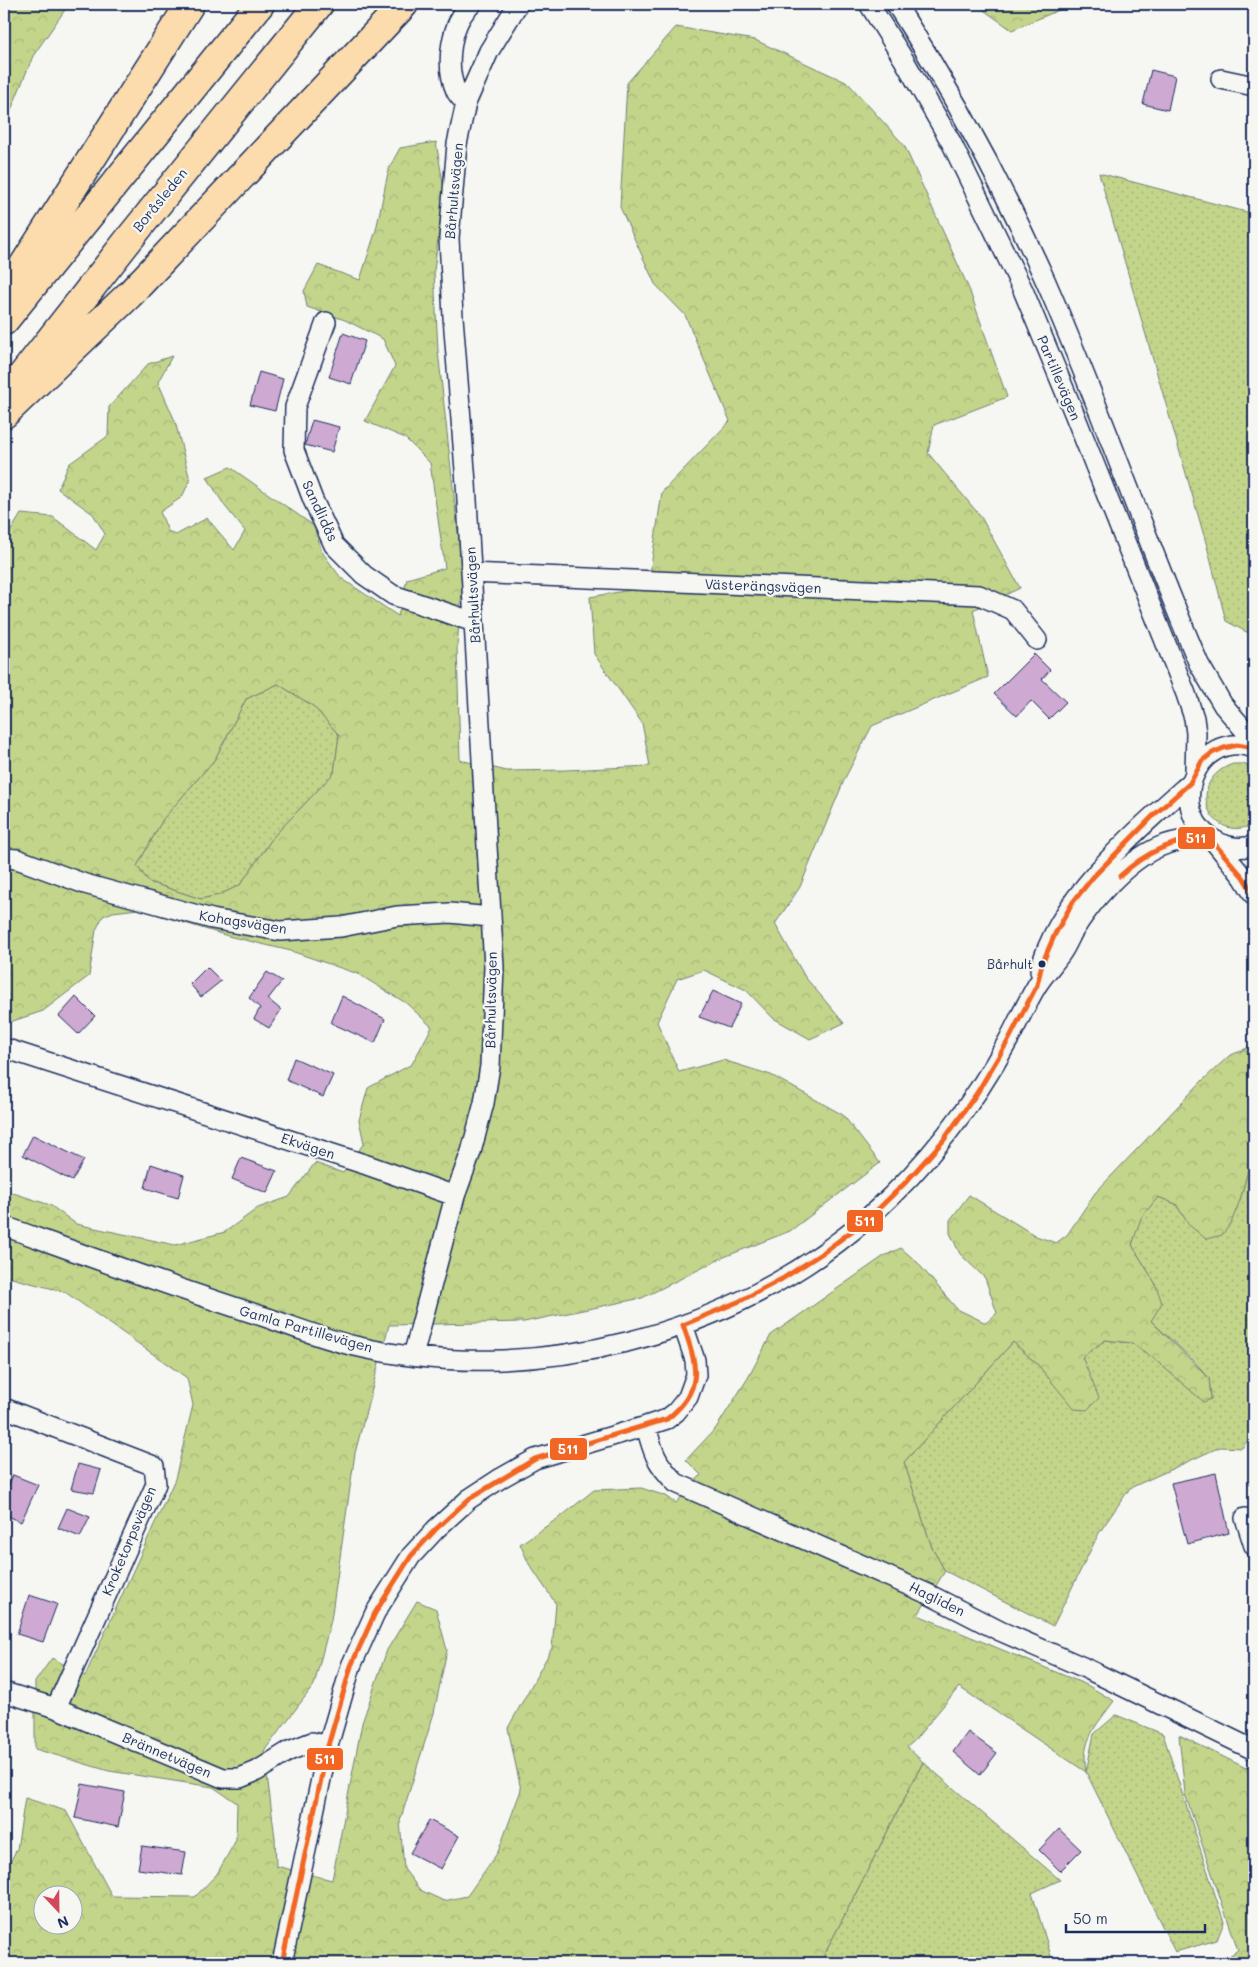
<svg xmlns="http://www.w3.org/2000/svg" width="1258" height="1967" font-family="Mali,sans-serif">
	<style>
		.grass { fill: url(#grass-dots); stroke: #6f8274 }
		.forest { fill: url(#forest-crowns); stroke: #6f8274; fill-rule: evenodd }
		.building { fill: #cea9d1; stroke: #1b2f5e }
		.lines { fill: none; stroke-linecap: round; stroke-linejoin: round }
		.minor-casing { stroke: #1b2f5e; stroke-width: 22 }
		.highway-casing { stroke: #1b2f5e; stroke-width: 31 }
		.minor { stroke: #f6f6f2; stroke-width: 19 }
		.highway { stroke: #fcdcac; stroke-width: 28 }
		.bus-1-casing { stroke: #f6f6f2; stroke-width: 9 }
		.bus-1 { stroke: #f26522; stroke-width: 5 }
		.bus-dot { fill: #1b2f5e; stroke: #f6f6f2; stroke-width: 2 }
		.labels { text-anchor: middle; stroke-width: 4.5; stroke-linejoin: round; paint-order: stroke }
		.bus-label { font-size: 13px; fill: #1b2f5e; stroke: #f6f6f2; text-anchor: end }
		.street-label { font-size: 14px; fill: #1b2f5e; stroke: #f6f6f2 }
		.line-badge { stroke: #f6f6f2; stroke-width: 2 }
		.badge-label { font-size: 14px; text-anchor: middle; font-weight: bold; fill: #fff }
	</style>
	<defs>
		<pattern id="grass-dots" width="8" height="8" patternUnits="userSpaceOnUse" patternTransform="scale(1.25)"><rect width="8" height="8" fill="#c3d58a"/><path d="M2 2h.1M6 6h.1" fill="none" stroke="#a7b77a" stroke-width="1.8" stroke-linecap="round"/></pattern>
		<pattern id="forest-crowns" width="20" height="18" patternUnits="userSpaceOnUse" patternTransform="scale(1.25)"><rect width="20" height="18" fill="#c3d58a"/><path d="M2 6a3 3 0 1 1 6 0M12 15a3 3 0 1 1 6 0" fill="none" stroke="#a7b77a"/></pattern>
	</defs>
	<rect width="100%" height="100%" fill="#f6f6f2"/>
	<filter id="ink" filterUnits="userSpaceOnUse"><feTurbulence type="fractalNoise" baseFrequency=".02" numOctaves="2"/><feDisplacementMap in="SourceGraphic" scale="10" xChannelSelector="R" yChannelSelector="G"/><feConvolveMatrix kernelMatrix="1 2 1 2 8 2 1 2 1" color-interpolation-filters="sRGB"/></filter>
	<g filter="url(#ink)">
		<!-- grass -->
		<path class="grass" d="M 1099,173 L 1254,214 L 1254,518 L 1252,524 L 1254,527 L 1254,636 L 1226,621 L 1207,546 Z
			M 278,684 L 313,706 L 339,735 L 334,773 L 274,836 L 240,885 L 219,895 L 201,899 L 149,882 L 137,866 L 163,819 L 215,759 L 246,699 Z
			M 1233,764 L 1243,764 L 1254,768 L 1254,824 C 1210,846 1183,781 1233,764 Z
			M 1254,1148 L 1254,1433 L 1242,1448 L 1220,1447 L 1130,1488 L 1099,1533 L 1053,1626 L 945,1571 L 932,1548 L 904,1462 L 1013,1342 L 1038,1365 L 1082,1357 L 1105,1340 L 1132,1343 L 1211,1399 L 1209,1378 L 1193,1360 L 1151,1321 L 1155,1283 L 1132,1245 L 1140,1218 L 1158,1197 L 1176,1204 L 1189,1225 L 1240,1200 Z
			M 1116,1715 L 1163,1734 L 1224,1922 L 1217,1940 L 1175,1952 L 1086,1772 L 1094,1734 Z
			M 923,1762 L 1060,1880 L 1032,1893 L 1053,1963 L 820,1963 Z"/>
		<!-- forest -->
		<path class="forest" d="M 4,4 L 69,4 L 33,56 L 4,127 Z
			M 975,4 L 1073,4 L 1012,30 Z
			M 676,27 L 755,40 L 848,83 L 904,145 L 969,289 L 1007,397 L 934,425 L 928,453 L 981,517 L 1020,588 L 973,610 L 988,677 L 872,726 L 845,778 L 800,887 L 775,924 L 805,977 L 844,1023 L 810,1039 L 773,1018 L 746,990 L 704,970 L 677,979 L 657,1022 L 679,1072 L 723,1060 L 771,1075 L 843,1115 L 880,1163 L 790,1231 L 724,1257 L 642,1298 L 524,1322 L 389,1325 L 355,1453 L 331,1620 L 314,1685 L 264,1751 L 275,1838 L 276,1866 L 332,1880 L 362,1723 L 387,1650 L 417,1601 L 436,1609 L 447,1650 L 434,1713 L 400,1821 L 404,1869 L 420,1890 L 444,1901 L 467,1896 L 498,1852 L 521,1790 L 508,1728 L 552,1648 L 556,1604 L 529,1564 L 520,1544 L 563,1515 L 594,1490 L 641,1488 L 666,1496 L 676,1503 L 701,1475 L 686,1460 L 716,1428 L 748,1378 L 771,1335 L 884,1256 L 901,1248 L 917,1262 L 957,1309 L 986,1323 L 997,1313 L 985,1278 L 960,1254 L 950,1233 L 950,1220 L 969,1195 L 1036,1236 L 1056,1243 L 1067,1235 L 1095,1193 L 1203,1080 L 1229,1056 L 1254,1045 L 1254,1148 L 1240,1200 L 1231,1223 L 1222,1235 L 1206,1239 L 1189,1225 L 1176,1204 L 1158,1197 L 1141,1218 L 1132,1245 L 1155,1283 L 1162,1303 L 1151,1321 L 1209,1378 L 1211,1399 L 1204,1402 L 1153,1358 L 1132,1343 L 1105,1340 L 1082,1357 L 1099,1398 L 1087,1410 L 1074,1409 L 1038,1365 L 1013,1342 L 904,1462 L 932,1548 L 945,1571 L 918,1615 L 1087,1685 L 1114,1701 C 1096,1726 1081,1739 1086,1772 L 959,1687 L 913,1742 L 907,1747 L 923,1762 L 820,1963 L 4,1963 L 4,1873 L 17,1849 L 25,1798 L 66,1811 L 112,1896 L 195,1897 L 217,1874 L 236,1840 L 237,1803 L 213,1787 L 109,1771 L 35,1749 L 35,1682 L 52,1658 L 85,1676 L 175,1479 L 193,1405 L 187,1378 L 65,1292 L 4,1276 L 4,1190 L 50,1205 L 76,1224 L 175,1245 L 225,1232 L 258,1208 L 289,1197 L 315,1163 L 343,1173 L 364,1143 L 359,1120 L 368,1088 L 412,1064 L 432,1027 L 406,1003 L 358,974 L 291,951 L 228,936 L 138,909 L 113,912 L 103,916 L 96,930 L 89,976 L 43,1011 L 4,1024 L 4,542 L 21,514 L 53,517 L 96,550 L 105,534 L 93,514 L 58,489 L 69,464 L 108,436 L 109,407 L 148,364 L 172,356 L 158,382 L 175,421 L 190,480 L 182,497 L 160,512 L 168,531 L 176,535 L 207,518 L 234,550 L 245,531 L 224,505 L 207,477 L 230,467 L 314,526 L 322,552 L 341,578 L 398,616 L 407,579 L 445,568 L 430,463 L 405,438 L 365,421 L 395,366 L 383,339 L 345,320 L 307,307 L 304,291 L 318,265 L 360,280 L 376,230 L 389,168 L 400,148 L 436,142 L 444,189 L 434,271 L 438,351 L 460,550 L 462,591 L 457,646 L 460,760 L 507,771 L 566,770 L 650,766 L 642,723 L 594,654 L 590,597 L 648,587 L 662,492 L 730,421 L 685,315 L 655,284 L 620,207 L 627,83 ZM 278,684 L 313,706 L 339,735 L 334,773 L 274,836 L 240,885 L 219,895 L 201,899 L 149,882 L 137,866 L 163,819 L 215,759 L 246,699 ZM 42,1894 L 72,1894 L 72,1924 L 42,1924 Z
			M 1179,1735 L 1254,1772 L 1254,1963 L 1219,1963 L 1238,1950 L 1185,1794 Z"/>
		<!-- building -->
		<path class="building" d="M 1151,70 L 1175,76 L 1168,110 L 1143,104 Z
			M 343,333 L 365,341 L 351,384 L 329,377 Z
			M 259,372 L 283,379 L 275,411 L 250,405 Z
			M 312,420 L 339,427 L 332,452 L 305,445 Z
			M 1034,654 L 1050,670 L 1042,679 L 1066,702 L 1049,719 L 1031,701 L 1017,716 L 994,694 Z
			M 207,967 L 221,981 L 201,997 L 190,984 Z
			M 267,972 L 282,981 L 268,999 L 281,1010 L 269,1028 L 254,1019 L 260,1008 L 249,998 Z
			M 713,991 L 741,1004 L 729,1028 L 699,1017 Z
			M 342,996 L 385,1019 L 375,1043 L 331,1023 Z
			M 76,997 L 95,1016 L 78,1034 L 59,1016 Z
			M 294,1058 L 333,1075 L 323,1097 L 286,1080 Z
			M 33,1135 L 84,1160 L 72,1181 L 23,1155 Z
			M 241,1158 L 277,1171 L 267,1193 L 232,1179 Z
			M 151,1164 L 184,1175 L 178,1198 L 145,1188 Z
			M 78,1464 L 101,1470 L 94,1493 L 71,1489 Z
			M 1216,1473 L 1229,1533 L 1187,1544 L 1171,1483 Z
			M 13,1475 L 38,1485 L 21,1522 L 4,1514 L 4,1497 Z
			M 67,1508 L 90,1517 L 80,1537 L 58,1528 Z
			M 29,1595 L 57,1604 L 43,1642 L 17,1634 Z
			M 968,1732 L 997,1753 L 980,1775 L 953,1752 Z
			M 82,1784 L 125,1792 L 118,1827 L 75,1818 Z
			M 429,1820 L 459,1836 L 441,1869 L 410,1853 Z
			M 1059,1829 L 1081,1850 L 1060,1871 L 1039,1850 Z
			M 142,1846 L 186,1852 L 182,1875 L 138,1869 Z"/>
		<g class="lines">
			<defs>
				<path id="minor" d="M 869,4 L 904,60 L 951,142 L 1023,290 L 1074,413 L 1186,694 L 1194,718 L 1196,733 L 1195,772
					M 896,4 C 953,93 1003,186 1046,282 C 1101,408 1145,538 1199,664 L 1223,705 L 1254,741
					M 1221,79 L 1254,86
					M 466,103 C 463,100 458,96 456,91 C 445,66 450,22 472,4
					M 326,322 L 295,407 L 294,450 L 313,500 L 334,545 L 364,575 L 393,595 L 474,622
					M 471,573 L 979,595 L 1013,610 L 1037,640
					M 1254,748 C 1196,727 1161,816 1220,843 C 1230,848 1244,849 1254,845
					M 1213,840 L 1243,877 L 1254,895
					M 4,858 L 17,859 L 85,884 L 212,919 L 280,931 L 341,927 L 397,916 L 450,913 L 490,917
					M 1040,971 C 1057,898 1136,831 1190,783
					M 4,1048 L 367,1165 L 455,1196
					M 4,1226 C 90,1257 177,1289 265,1317 C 294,1327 324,1339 355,1346 C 530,1388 736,1336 871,1215 C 927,1165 973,1105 1009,1039 C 1018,1022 1026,1004 1036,987 C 1043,975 1054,964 1062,952 C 1066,946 1069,939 1072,933 C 1091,902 1125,862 1159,847 C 1174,840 1192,839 1208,836
					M 413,1356 L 455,1196 L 471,1152 L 484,1103 L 490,1066 L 494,967 L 466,483 L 453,317 L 449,238 L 457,144 L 466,103 L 489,51 L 518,4
					M 4,1408 L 154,1466 L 156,1484 L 56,1708
					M 646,1426 C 653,1453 656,1463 676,1483 L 928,1594 L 1000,1631 L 1083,1667 L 1254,1750
					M 1245,1518 L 1254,1546
					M 4,1692 L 56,1708 L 223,1778 L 240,1778 L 257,1771 L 289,1751 L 312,1742 L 328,1746
					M 282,1963 L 328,1746 L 351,1666 L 375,1613 L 411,1556 L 436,1529 L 469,1499 L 501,1478 L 535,1459 L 646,1426 L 667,1419 L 676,1412 L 688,1397 L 696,1375 L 695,1360 L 683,1325"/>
				<path id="highway" d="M 4,296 L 190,4
					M 4,321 L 260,4
					M 14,386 L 126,243 L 319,4
					M 4,414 L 130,294 L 404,4"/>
			</defs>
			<!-- minor casing -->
			<use href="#minor" class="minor-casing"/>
			<!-- highway casing -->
			<use href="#highway" class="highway-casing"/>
			<!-- minor -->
			<use href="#minor" class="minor"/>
			<!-- highway -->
			<use href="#highway" class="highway"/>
			<defs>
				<path id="bus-1" d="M 1120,876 C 1148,850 1171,842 1208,836 L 1243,877 L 1254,895
					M 683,1325 L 740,1301 L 782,1279 L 824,1252 L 869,1218 L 904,1184 L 943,1141 L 977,1093 L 1008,1041 L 1037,985 L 1042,964 L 1055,934 L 1073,902 L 1094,876 L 1154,815 L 1190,783 L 1202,761 L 1212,753 L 1224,748 L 1237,745 L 1254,748
					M 282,1963 L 328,1746 L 351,1666 L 375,1613 L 411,1556 L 436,1529 L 469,1499 L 535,1459 L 667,1419 C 705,1389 697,1365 683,1325"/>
			</defs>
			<!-- bus-1 casing -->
			<use href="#bus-1" class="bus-1-casing"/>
			<!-- bus-1 -->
			<use href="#bus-1" class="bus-1"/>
		</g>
	</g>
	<!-- markers -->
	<circle class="bus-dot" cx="1042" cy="964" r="4.5"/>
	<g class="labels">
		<!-- bus labels -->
		<g class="bus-label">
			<text x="1033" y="969">Bårhult</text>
		</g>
		<!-- street labels -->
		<g class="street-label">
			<text transform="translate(454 191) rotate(-85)" y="5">Bårhultsvägen</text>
			<text transform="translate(160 200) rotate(-51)" y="5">Boråsleden</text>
			<text transform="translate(1059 378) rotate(67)" y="5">Partillevägen</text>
			<text transform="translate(320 511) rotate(65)" y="5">Sandlidås</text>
			<text transform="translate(763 586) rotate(2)" y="5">Västerängsvägen</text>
			<text transform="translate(473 595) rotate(-93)" y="5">Bårhultsvägen</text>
			<text transform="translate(243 922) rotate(9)" y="5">Kohagsvägen</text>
			<text transform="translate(491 1000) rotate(-89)" y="5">Bårhultsvägen</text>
			<text transform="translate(308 1146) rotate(18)" y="5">Ekvägen</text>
			<text transform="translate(306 1329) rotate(16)" y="5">Gamla Partillevägen</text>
			<text transform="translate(129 1541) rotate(-67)" y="5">Kroketorpsvägen</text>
			<text transform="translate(937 1599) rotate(26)" y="5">Hagliden</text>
			<text transform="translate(167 1755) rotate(23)" y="5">Brännetvägen</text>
		</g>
	</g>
	<g class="line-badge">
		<rect x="1177" y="826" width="39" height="24" rx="5" fill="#f26522"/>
		<rect x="846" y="1209" width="38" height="24" rx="5" fill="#f26522"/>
		<rect x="549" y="1437" width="39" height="24" rx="5" fill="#f26522"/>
		<rect x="306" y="1747" width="38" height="24" rx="5" fill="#f26522"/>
	</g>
	<g class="badge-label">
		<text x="1196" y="843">511</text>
		<text x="865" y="1226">511</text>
		<text x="568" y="1454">511</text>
		<text x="325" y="1764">511</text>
	</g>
	<!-- margin -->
	<rect width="1258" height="1967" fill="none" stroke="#f6f6f2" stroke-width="20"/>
	<rect x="10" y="10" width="1238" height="1947" fill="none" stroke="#1b2f5e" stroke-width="2" filter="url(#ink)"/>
	<!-- north arrow -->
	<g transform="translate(58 1910) rotate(158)"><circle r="24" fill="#f6f6f2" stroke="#9ea6b7"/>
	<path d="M0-4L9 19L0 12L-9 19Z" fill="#d1495b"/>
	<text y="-8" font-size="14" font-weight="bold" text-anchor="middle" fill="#1b2f5e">N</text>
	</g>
	<!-- scale -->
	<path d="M1066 1924v8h139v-8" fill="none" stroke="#1b2f5e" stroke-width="2.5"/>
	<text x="1073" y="1924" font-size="15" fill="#1b2f5e" stroke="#f6f6f2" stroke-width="4" paint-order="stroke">50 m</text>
</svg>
